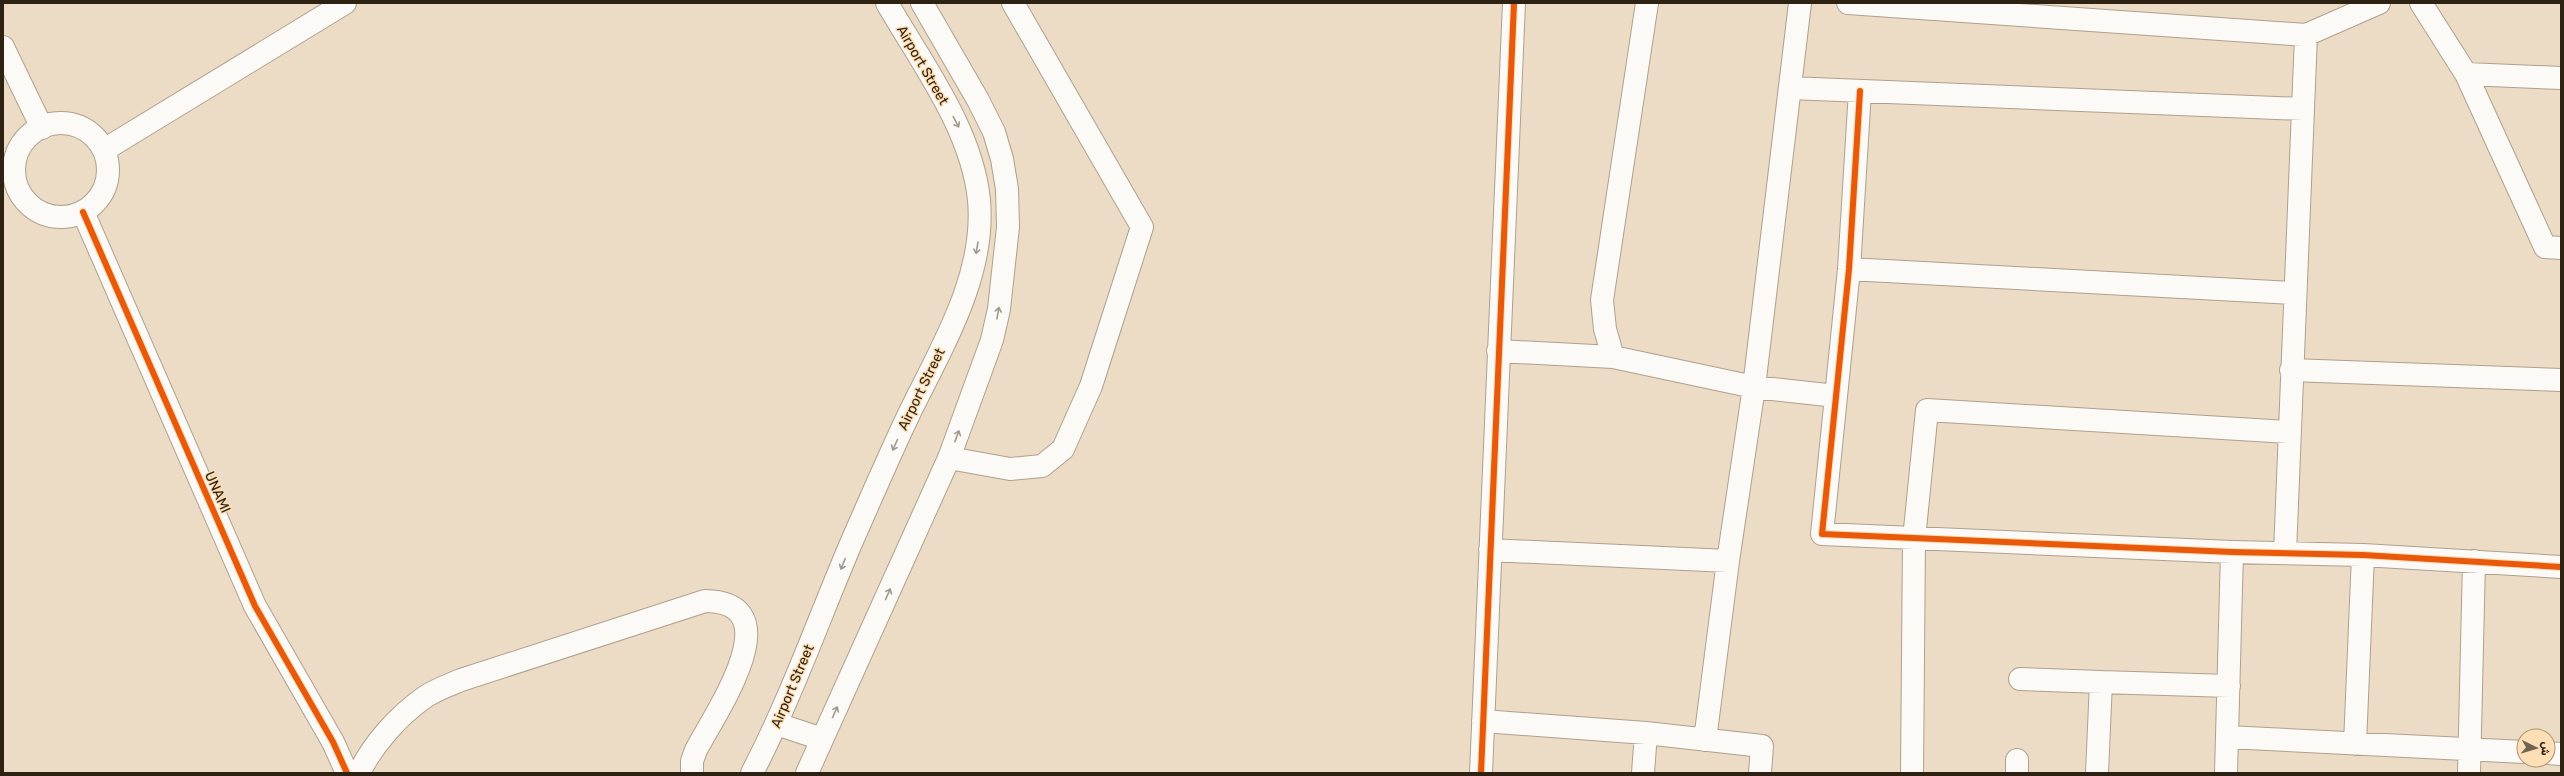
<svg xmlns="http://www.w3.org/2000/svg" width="2564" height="776" font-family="Rubik,'Noto Naskh Arabic',sans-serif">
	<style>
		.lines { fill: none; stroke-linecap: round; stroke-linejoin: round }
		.minor-casing { stroke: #ada08f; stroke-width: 24 }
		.major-casing { stroke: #ada08f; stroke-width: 24 }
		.minor { stroke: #fcfaf6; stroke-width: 22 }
		.major { stroke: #fcfaf6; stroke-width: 22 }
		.cycleway-casing { stroke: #fedeb4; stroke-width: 8 }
		.cycleway { stroke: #e8590c; stroke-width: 6 }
		.oneway { stroke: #9f998f }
		.labels { text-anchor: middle; stroke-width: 3; stroke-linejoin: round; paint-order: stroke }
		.street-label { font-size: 14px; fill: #2e2212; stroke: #fedeb4 }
	</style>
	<rect width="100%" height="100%" fill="#eddcc5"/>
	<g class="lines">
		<defs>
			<path id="minor" d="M 1647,3 L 1602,300 L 1605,329 L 1613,357 L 1754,387 L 1836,396
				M 1848,3 L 2306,35 L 2379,3
				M 2421,3 L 2466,74 L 2545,247 L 2561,248
				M 3,47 L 42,128
				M 2466,74 L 2561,78
				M 1790,88 L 2303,109
				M 1860,91 L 1849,269 L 1822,534 L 2232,552 L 2363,555 L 2561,567
				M14 170a47 47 0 1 1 94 0a47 47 0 1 1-94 0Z
				M 104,150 L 345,3
				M 83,212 L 255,606 L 333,742 L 347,773
				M 1849,269 L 2294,293
				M 1498,351 L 1613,357
				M 2291,370 L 2561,380
				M 949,458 L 1010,469 L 1042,466 L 1063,449 L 1091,386 L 1142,227 L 1013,3
				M 1490,550 L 1728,561
				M 2285,553 L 2306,35
				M 2020,679 L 2101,682
				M 1483,721 L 1646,733 L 1762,746 L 1760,773
				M 2227,737 L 2524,752
				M 1705,740 L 1728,561 L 1754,387 L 1800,3
				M 2355,744 L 2363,555
				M 2548,753 L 2561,754
				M 359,773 C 373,744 398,716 425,697 C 435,690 449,685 461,680 L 705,601 C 794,602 714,715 696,750 L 692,761 L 692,773
				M 1481,773 L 1514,3
				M 1643,773 L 1646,733
				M 1912,773 L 1914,539 L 1927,410 L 2289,432
				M 2017,773 L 2017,760
				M 2097,773 L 2101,682 L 2229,686
				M 2226,773 L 2232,552
				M 2469,773 L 2474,561"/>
			<path id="major" d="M 777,724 L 822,739
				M 752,773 C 791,698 819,618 852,541 C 871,498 889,456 909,414 C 941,348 986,276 979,200 C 972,129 922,64 887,3
				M 807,773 L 949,458 L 992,340 L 999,309 L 1008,227 L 1007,189 L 1002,159 L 994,132 L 978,100 L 922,3"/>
		</defs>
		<!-- minor casing -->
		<use href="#minor" class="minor-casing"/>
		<!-- major casing -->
		<use href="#major" class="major-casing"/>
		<!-- minor -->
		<use href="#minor" class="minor"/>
		<!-- major -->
		<use href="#major" class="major"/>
		<defs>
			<path id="cycleway" d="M 1860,91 L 1849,269 L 1822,534 L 2232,552 L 2363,555 L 2561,567
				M 83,212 L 255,606 L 333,742 L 347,773
				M 1481,773 L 1514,3"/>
		</defs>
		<!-- cycleway casing -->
		<use href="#cycleway" class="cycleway-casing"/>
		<!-- cycleway -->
		<use href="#cycleway" class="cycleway"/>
	</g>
	<!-- one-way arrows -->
	<defs><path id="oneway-shaft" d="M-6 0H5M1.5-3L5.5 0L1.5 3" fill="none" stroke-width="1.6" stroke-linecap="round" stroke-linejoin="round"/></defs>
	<g class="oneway">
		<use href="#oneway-shaft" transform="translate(956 122) rotate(62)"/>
		<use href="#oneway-shaft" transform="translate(977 248) rotate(99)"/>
		<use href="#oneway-shaft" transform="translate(998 313) rotate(-80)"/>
		<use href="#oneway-shaft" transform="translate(957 436) rotate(-70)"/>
		<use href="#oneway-shaft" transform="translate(895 445) rotate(114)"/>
		<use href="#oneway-shaft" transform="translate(843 564) rotate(112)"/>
		<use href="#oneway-shaft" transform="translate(888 594) rotate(-66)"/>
		<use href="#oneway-shaft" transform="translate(835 712) rotate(-66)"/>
	</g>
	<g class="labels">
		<!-- street labels -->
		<g class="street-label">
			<text transform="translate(923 65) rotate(60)" y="5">Airport Street</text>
			<text transform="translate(921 389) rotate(-64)" y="5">Airport Street</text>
			<text transform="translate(218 492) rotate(66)" y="5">UNAMI</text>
			<text transform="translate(792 686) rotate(-67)" y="5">Airport Street</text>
		</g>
	</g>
	<!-- border -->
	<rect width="2564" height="776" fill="none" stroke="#2e2212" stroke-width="8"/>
	<!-- north arrow -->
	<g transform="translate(2536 748) rotate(95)"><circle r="19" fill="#fedeb4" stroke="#ab9373"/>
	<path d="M0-3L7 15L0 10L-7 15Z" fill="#716351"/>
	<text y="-6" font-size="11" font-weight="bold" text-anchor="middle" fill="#2e2212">ش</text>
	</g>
</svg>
